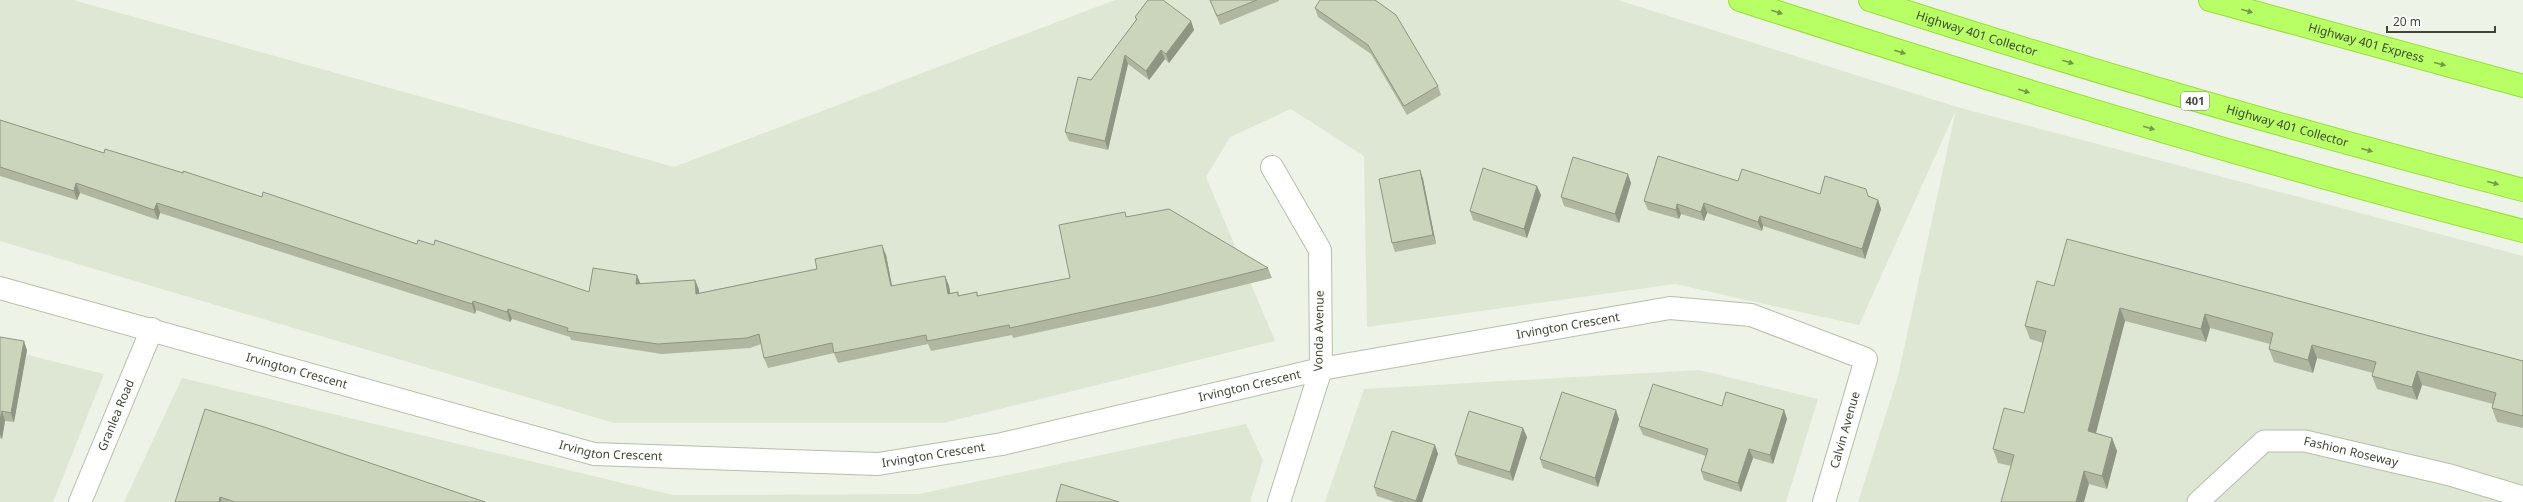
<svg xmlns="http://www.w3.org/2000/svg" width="2523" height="502" font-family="'Noto Sans',sans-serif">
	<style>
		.residential { fill: #dee7d4 }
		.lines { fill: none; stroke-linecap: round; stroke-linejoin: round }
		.service-casing { stroke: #b5bfa8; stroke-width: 23 }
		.minor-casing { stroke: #b5bfa8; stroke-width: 24 }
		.motorway-casing { stroke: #97df34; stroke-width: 24 }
		.service { stroke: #fff; stroke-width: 21 }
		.minor { stroke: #fff; stroke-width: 22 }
		.motorway { stroke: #b8ff65; stroke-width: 22 }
		.wall { fill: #afb7a1 }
		.shaded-wall { fill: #8e9583 }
		.building { fill: #cbd5bb; stroke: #8e9583 }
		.oneway { fill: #75994b }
		.labels { text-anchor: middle; stroke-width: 3; stroke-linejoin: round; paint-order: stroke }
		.shield { fill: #fff; stroke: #797e72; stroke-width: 1 }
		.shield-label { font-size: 11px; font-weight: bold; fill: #3f4635 }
		.street-label { font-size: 12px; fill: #3f4635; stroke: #fff }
	</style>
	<rect width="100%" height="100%" fill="#edf3e6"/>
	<!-- residential -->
	<path class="residential" d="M 0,0 L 73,0 L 674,167 L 1115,0 L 1618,0 L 1957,107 L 2523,256 L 2523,502 L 1858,502 L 1898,376 L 1956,110 L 1859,325 L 1675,284 L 1367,327 L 1364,156 L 1291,109 L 1230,137 L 1206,177 L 1275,341 L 943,423 L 614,423 L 0,241 Z
		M 0,348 L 104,374 L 53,502 L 0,502 Z
		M 1699,370 L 1818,399 L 1786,502 L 1325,502 L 1364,389 Z
		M 182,378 L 673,495 L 919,494 L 1246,424 L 1263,460 L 1250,502 L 124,502 Z"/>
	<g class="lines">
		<defs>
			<g id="service">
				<path id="s1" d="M 2198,502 L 2264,441 L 2305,441 L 2450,475 L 2523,497"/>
			</g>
			<g id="minor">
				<path d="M 1272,167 L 1320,250 L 1321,369 L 1279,502"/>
				<path id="s2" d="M 0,288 L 594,454 L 878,464 L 1002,444 L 1321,369 L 1670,308 L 1751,315 L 1866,359 L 1824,502"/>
				<path id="s3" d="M 80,502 L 152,329"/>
			</g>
			<g id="motorway">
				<path d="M 1740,0 C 1999,84 2259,163 2523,231"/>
				<path id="s4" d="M 1870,0 C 2086,70 2304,133 2523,190"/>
				<path id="s5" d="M 2210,0 L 2523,86"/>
			</g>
		</defs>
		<!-- service casing -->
		<use href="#service" class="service-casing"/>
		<!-- minor casing -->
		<use href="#minor" class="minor-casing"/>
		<!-- motorway casing -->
		<use href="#motorway" class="motorway-casing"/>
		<!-- service -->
		<use href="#service" class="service"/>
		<!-- minor -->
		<use href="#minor" class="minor"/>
		<!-- motorway -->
		<use href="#motorway" class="motorway"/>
	</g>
	<!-- wall -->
	<path class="wall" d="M 1210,0 L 1279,0 L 1279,1 L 1220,25 Z
		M 1315,8 L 1438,86 L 1441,95 L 1407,115 L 1371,54 L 1318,17 Z
		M 1135,17 L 1191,21 L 1194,30 L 1169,63 L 1165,59 L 1149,80 L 1128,64 L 1108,150 L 1069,141 L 1065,132 L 1091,80 L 1136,20 Z
		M 0,120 L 104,153 L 262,197 L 417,244 L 434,245 L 589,292 L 640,284 L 695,280 L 699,290 L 699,293 L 886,255 L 892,286 L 945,276 L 949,286 L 950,293 L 958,292 L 959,296 L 977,292 L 978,296 L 1070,278 L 1127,217 L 1268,268 L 1272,278 L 1159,306 L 1013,338 L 1012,335 L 931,351 L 928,344 L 838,363 L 834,353 L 768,368 L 764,358 L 761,344 L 750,348 L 662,354 L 571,340 L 570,337 L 512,319 L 510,322 L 476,310 L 475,314 L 160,213 L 158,220 L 80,193 L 77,200 L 0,176 Z
		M 1420,170 L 1423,179 L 1436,244 L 1395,252 L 1392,243 Z
		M 1738,181 L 1820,194 L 1869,196 L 1878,200 L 1881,209 L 1865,259 L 1763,226 L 1762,231 L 1707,213 L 1704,221 L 1681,214 L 1679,219 L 1648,210 L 1644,201 Z
		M 1631,183 L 1619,223 L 1564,206 L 1561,197 Z
		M 1541,195 L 1527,238 L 1473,220 L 1470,211 Z
		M 2054,286 L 2523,361 L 2523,428 L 2497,422 L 2492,408 L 2493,404 L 2422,385 L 2417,400 L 2377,389 L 2372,376 L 2373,373 L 2317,358 L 2313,373 L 2274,362 L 2269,349 L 2270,344 L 2210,328 L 2206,342 L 2125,321 L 2096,433 L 2112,438 L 2117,451 L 2107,489 L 2089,484 L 1998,463 L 1993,449 L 2024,413 L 2043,343 L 2030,339 L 2025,326 Z
		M 0,337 L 27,350 L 14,422 L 5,421 L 2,439 L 0,438 Z
		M 1722,406 L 1784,410 L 1787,419 L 1773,464 L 1753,458 L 1741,492 L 1704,480 L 1701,471 L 1706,456 L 1643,435 L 1639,426 Z
		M 205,409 L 485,502 L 175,502 Z
		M 1619,419 L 1598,487 L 1543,468 L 1540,459 Z
		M 1527,437 L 1513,481 L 1458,464 L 1455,455 Z
		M 1435,445 L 1438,454 L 1422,502 L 1395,502 L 1377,496 L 1374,487 Z"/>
	<!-- shaded-wall -->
	<path class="shaded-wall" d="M 1191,21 L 1194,30 L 1169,63 L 1166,54 Z
		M 1161,50 L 1165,59 L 1149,80 L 1146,71 Z
		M 1125,55 L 1128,64 L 1108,150 L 1105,141 Z
		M 1420,170 L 1423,179 L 1436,244 L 1433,235 Z
		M 1628,174 L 1631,183 L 1619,223 L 1615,214 Z
		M 76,183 L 80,193 L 77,200 L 74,191 Z
		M 1537,186 L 1541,195 L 1527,238 L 1524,229 Z
		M 1878,200 L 1881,209 L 1865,259 L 1862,249 Z
		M 157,203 L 160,213 L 158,220 L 154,210 Z
		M 1704,203 L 1707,213 L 1704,221 L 1701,212 Z
		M 1677,204 L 1681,214 L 1679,219 L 1676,210 Z
		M 1760,216 L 1763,226 L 1762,231 L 1758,222 Z
		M 882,245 L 886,255 L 894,296 L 891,286 Z
		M 637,275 L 641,285 L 636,284 Z
		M 945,276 L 949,286 L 952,303 L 948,294 Z
		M 695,280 L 699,290 L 700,304 L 696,294 Z
		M 473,301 L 476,310 L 475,314 L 472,304 Z
		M 2120,308 L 2125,321 L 2093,444 L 2088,431 Z
		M 508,309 L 512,319 L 510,322 L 507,312 Z
		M 2205,314 L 2210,328 L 2206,342 L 2201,329 Z
		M 24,341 L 27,350 L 14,422 L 11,413 Z
		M 2312,345 L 2317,358 L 2313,373 L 2308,360 Z
		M 2417,371 L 2422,385 L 2417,400 L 2412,387 Z
		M 1616,410 L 1619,419 L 1598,487 L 1595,478 Z
		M 1784,410 L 1787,419 L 1773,464 L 1770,455 Z
		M 2,411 L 5,421 L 2,439 L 0,434 L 0,421 Z
		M 1523,428 L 1527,437 L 1513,481 L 1510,472 Z
		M 2112,438 L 2117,451 L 2107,489 L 2102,476 Z
		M 1435,445 L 1438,454 L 1422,502 L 1417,502 L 1416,501 Z
		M 1749,449 L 1753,458 L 1741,492 L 1738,483 Z
		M 2084,471 L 2089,484 L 2084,502 L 2076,502 Z
		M 220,497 L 222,502 L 219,502 Z"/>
	<!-- building -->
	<path class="building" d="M 1148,0 L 1163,0 L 1191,21 L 1166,54 L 1161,50 L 1146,71 L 1125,55 L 1105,141 L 1065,132 L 1078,77 L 1091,80 L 1137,19 L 1135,17 Z
		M 1210,0 L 1257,0 L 1217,16 Z
		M 1320,0 L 1375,0 L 1396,15 L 1438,86 L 1404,106 L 1368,45 L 1315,8 Z
		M 0,120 L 104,153 L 105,149 L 183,173 L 183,171 L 262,197 L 263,192 L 417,244 L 418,240 L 434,245 L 435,240 L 589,292 L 593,268 L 637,275 L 636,284 L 695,280 L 696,294 L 817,269 L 815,259 L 882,245 L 891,286 L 945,276 L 948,294 L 958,292 L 958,296 L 977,292 L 977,296 L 1070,278 L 1059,225 L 1125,212 L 1126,217 L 1169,209 L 1268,268 L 1155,296 L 1010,328 L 1009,325 L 927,341 L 926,335 L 834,353 L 832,343 L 764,358 L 759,334 L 747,338 L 658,344 L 567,331 L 568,328 L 508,309 L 507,312 L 473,301 L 472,304 L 157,203 L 154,210 L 76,183 L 74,191 L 0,167 Z
		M 1658,156 L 1738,181 L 1742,169 L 1820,194 L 1825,176 L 1866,189 L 1868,196 L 1878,200 L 1862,249 L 1760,216 L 1758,222 L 1704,203 L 1701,212 L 1677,204 L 1676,210 L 1644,201 Z
		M 1573,157 L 1628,174 L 1615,214 L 1561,197 Z
		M 1483,168 L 1537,186 L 1524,229 L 1470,211 Z
		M 1420,170 L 1433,235 L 1392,243 L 1379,179 Z
		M 2067,239 L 2523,361 L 2523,416 L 2492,408 L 2496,393 L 2417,371 L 2412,387 L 2372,376 L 2376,362 L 2312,345 L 2308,360 L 2269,349 L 2273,333 L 2205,314 L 2201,329 L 2120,308 L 2088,431 L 2112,438 L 2102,476 L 2084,471 L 2076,502 L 2001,502 L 2014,455 L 1993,449 L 2004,408 L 2024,413 L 2046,331 L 2025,326 L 2037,281 L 2054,286 Z
		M 0,337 L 24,341 L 11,413 L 2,411 L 0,421 Z
		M 1653,384 L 1722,406 L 1726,392 L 1784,410 L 1770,455 L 1749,449 L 1738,483 L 1701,471 L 1708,449 L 1639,426 Z
		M 1562,392 L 1616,410 L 1595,478 L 1540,459 Z
		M 205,409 L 264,427 L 485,502 L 235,502 L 220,497 L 219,502 L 175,502 Z
		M 1469,411 L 1523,428 L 1510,472 L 1455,455 Z
		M 1392,431 L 1435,445 L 1416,501 L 1374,487 Z
		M 1061,484 L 1119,502 L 1056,502 Z"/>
	<!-- one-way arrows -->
	<defs><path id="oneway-solid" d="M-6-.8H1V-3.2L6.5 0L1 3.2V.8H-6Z"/></defs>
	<g class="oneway">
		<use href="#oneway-solid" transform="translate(2247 11) rotate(16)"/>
		<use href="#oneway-solid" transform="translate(1777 12) rotate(18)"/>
		<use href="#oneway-solid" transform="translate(1900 52) rotate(18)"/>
		<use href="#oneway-solid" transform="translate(2068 62) rotate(17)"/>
		<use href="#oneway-solid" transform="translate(2440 64) rotate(15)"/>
		<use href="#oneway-solid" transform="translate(2024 91) rotate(17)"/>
		<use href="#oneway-solid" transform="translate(2149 128) rotate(16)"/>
		<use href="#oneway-solid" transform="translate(2367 150) rotate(15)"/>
		<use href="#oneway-solid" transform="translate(2493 183) rotate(15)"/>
	</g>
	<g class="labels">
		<!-- shield labels -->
		<rect class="shield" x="2181" y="92" width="28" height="18" rx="3"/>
		<g class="shield-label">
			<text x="2195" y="105">401</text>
		</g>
		<!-- street labels -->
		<g class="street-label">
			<text dy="4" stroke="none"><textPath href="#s4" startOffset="112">Highway 401 Collector</textPath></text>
			<text dy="4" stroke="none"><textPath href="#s5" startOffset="162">Highway 401 Express</textPath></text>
			<text dy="4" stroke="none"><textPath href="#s4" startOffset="436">Highway 401 Collector</textPath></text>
			<text dy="4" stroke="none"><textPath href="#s2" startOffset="1605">Irvington Crescent</textPath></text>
			<text transform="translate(1319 331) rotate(-89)" y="4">Vonda Avenue</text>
			<text dy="4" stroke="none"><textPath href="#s2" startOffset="308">Irvington Crescent</textPath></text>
			<text dy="4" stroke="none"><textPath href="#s2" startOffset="1281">Irvington Crescent</textPath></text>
			<text dy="4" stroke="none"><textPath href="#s3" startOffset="94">Granlea Road</textPath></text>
			<text transform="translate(1845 430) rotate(-74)" y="4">Calvin Avenue</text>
			<text dy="4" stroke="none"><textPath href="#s2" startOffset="633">Irvington Crescent</textPath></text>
			<text dy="4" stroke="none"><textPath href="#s1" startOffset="178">Fashion Roseway</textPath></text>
			<text dy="4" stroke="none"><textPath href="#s2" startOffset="957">Irvington Crescent</textPath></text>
		</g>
	</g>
	<!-- scale -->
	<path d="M2387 26v6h108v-6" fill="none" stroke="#3f4635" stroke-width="2"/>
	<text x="2393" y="26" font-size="12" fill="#3f4635" stroke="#ffffff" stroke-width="3" paint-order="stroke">20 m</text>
</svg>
